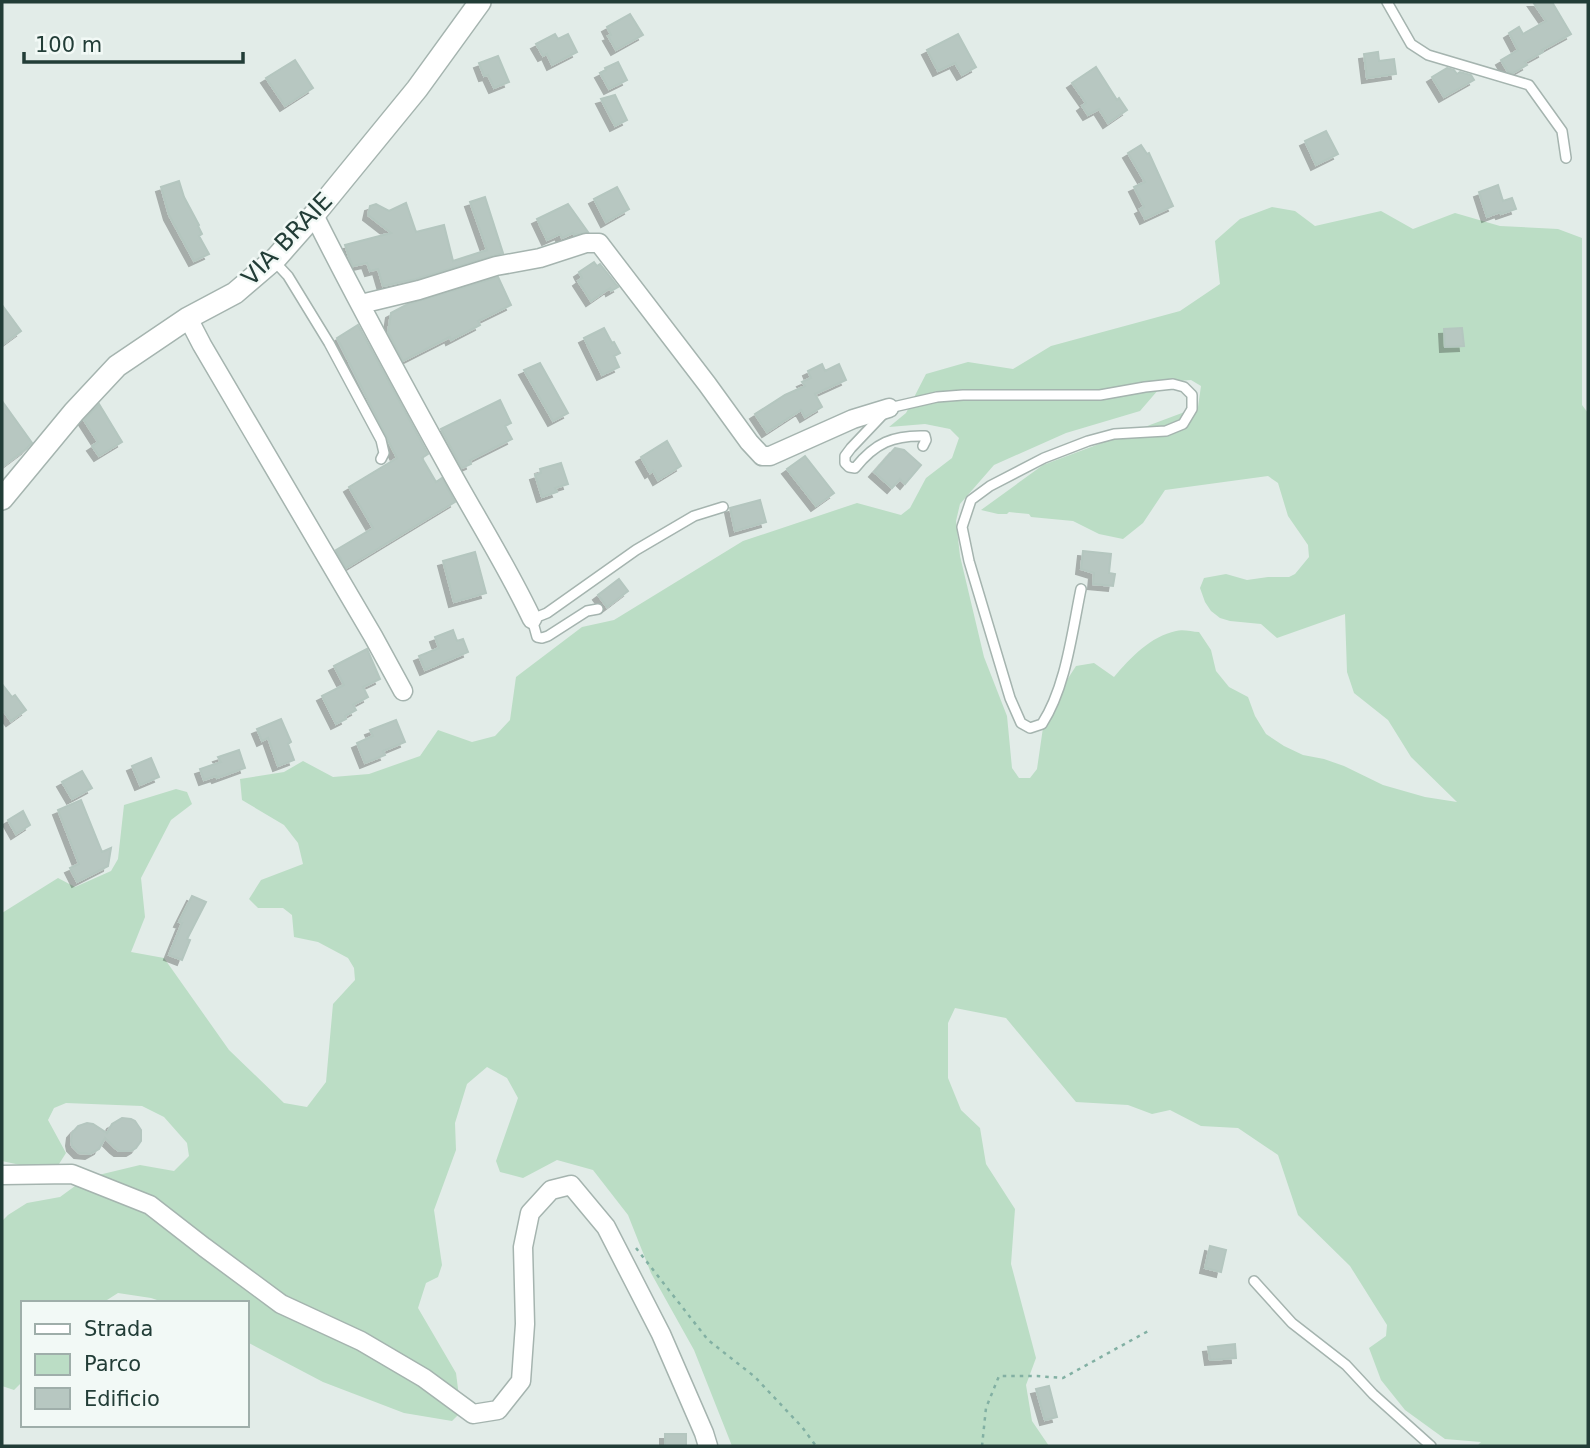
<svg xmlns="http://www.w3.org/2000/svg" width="1590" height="1448" font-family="'DejaVu Sans',sans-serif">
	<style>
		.green { fill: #bbddc5; fill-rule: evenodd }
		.building { fill: #b7c7c1; stroke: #b4c6bf; stroke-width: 2; filter: url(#shadow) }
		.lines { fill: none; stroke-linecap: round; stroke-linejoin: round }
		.service-casing { stroke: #a5b4af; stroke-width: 12 }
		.minor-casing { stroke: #a5b4af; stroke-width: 21 }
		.tertiary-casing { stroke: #a5b4af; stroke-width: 24 }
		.path { stroke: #82b0a3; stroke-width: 2.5; stroke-dasharray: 3.5 5; stroke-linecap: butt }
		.service { stroke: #fff; stroke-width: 9 }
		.minor { stroke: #fff; stroke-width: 18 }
		.tertiary { stroke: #fff; stroke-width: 21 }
		.labels { text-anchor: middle; stroke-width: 5; stroke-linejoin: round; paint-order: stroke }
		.street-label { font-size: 24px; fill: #223d37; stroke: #f2f9f6 }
	</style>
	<defs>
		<filter id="shadow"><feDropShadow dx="-5" dy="5" stdDeviation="0" flood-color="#0004"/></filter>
	</defs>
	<rect width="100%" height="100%" fill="#e2ece8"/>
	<!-- green -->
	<path class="green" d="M 1272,207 L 1295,211 L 1315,226 L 1381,211 L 1413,229 L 1455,213 L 1500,226 L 1558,229 L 1582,238 L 1582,405 L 1588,413 L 1588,1446 L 1477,1446 L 1481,1442 L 1445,1439 L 1405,1410 L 1381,1380 L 1369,1348 L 1386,1336 L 1387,1325 L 1350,1266 L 1298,1215 L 1278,1155 L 1238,1128 L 1201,1126 L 1170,1110 L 1152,1114 L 1128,1105 L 1076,1102 L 1006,1018 L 955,1008 L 948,1023 L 948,1078 L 961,1110 L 980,1128 L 986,1164 L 1015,1209 L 1011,1264 L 1036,1358 L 1026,1385 L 1032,1421 L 1049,1446 L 732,1446 L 694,1350 L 651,1273 L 628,1215 L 593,1170 L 557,1160 L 523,1178 L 500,1172 L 496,1161 L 518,1098 L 507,1078 L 487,1067 L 467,1084 L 455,1123 L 456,1150 L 434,1210 L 442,1265 L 438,1277 L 426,1283 L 418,1308 L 456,1373 L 461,1412 L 452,1421 L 404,1413 L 323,1382 L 247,1342 L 247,1303 L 166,1303 L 151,1298 L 118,1293 L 107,1300 L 106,1303 L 23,1303 L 23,1381 L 14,1390 L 2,1386 L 2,1221 L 8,1215 L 27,1203 L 60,1197 L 86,1178 L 140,1165 L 174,1171 L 189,1156 L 187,1143 L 164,1117 L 142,1106 L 66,1103 L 54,1108 L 48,1120 L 66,1153 L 59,1164 L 34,1168 L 2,1161 L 2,913 L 58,878 L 75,887 L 111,871 L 118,859 L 124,805 L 176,789 L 187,792 L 192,804 L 171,820 L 141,878 L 145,917 L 131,952 L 164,958 L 229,1050 L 284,1103 L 307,1107 L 326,1082 L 333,1004 L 355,980 L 354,968 L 348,958 L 318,942 L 294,937 L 292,915 L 283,908 L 258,908 L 249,899 L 261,880 L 303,864 L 298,843 L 284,825 L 242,800 L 240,779 L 284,772 L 303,761 L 333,777 L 369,774 L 420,756 L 438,730 L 472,742 L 495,736 L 510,720 L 516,677 L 582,627 L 614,620 L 743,541 L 857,503 L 901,515 L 910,508 L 926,478 L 952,458 L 959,438 L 950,429 L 925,424 L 889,427 L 906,413 L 926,374 L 968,362 L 1013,369 L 1051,346 L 1180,311 L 1220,284 L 1215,241 L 1240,219 ZM 1191,380 L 1201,386 L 1198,407 L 1043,465 L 981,510 L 998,514 L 1007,514 L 1009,512 L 1029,514 L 1031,517 L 1073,521 L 1099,534 L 1123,539 L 1143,523 L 1165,490 L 1268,476 L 1278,483 L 1288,516 L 1308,545 L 1309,557 L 1295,574 L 1289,577 L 1268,577 L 1247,580 L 1226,574 L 1204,578 L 1200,588 L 1205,602 L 1211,611 L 1220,618 L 1230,621 L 1261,624 L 1277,638 L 1345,614 L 1347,672 L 1354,693 L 1388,720 L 1411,757 L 1457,802 L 1425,797 L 1383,785 L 1344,766 L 1324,759 L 1303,755 L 1284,746 L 1266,734 L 1255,716 L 1248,697 L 1229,687 L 1216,671 L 1211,650 L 1199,632 C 1192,632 1183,629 1176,631 C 1151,636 1130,658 1114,677 L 1094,663 L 1076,666 L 1045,714 L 1037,769 L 1030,778 L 1019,778 L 1012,768 L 1007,716 L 984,657 L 960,556 L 956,521 L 960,504 L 994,465 L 1066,433 L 1140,411 L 1165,382 Z"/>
	<!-- building -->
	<path class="building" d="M 1533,2 L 1552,2 L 1571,34 L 1542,50 L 1543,52 L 1525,62 L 1527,65 L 1513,73 L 1508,72 L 1501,60 L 1518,50 L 1509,33 L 1519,27 L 1523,34 L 1546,21 Z
		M 630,14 L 643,35 L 616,50 L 608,36 L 611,35 L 607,27 Z
		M 555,34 L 558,39 L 568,34 L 577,52 L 552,65 L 547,54 L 543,56 L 536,44 Z
		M 958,34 L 976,67 L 962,75 L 955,63 L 938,71 L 927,50 Z
		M 1378,52 L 1379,61 L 1394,59 L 1396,74 L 1367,78 L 1364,54 Z
		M 498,56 L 509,82 L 494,88 L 488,75 L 484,76 L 479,63 Z
		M 295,60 L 313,88 L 285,106 L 266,78 Z
		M 618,62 L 627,80 L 609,89 L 600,73 L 606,70 L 605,68 Z
		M 1096,67 L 1117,100 L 1119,98 L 1127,110 L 1108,123 L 1099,109 L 1088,115 L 1082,106 L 1086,103 L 1072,83 Z
		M 1447,68 L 1454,70 L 1457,74 L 1460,72 L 1471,75 L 1474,80 L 1444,97 L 1432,77 Z
		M 615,95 L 627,120 L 615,126 L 601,99 Z
		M 1326,131 L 1338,154 L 1316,165 L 1305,141 Z
		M 1141,145 L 1147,154 L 1149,153 L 1173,206 L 1145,219 L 1140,209 L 1144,207 L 1134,187 L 1145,182 L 1128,153 Z
		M 179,181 L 184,197 L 199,225 L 198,226 L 202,234 L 199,236 L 209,254 L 194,261 L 169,215 L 161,187 Z
		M 1498,185 L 1503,201 L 1512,198 L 1516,209 L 1501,214 L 1500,212 L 1487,217 L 1479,192 Z
		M 617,187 L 629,209 L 606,222 L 594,199 Z
		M 485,197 L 503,253 L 416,279 L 383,286 L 378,269 L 370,271 L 367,263 L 353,266 L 350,260 L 345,245 L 391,233 L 368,215 L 370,206 L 376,204 L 389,211 L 406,203 L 416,232 L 444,225 L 453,261 L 487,250 L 470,202 Z
		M 568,204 L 588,232 L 574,235 L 573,233 L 562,238 L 560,234 L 547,240 L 537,219 Z
		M 594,262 L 597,266 L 600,264 L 618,287 L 611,291 L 610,288 L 591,301 L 578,281 L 582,278 L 579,272 Z
		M 498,277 L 511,305 L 478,321 L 480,325 L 451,340 L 450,337 L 403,361 L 388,332 L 391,313 L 408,304 Z
		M 2,305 L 21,331 L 2,345 Z
		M 358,325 L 428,454 L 422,458 L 436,482 L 442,478 L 455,502 L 346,568 L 336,550 L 373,528 L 349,487 L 397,458 L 337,338 Z
		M 604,328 L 612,343 L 614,342 L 620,353 L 614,356 L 619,367 L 602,375 L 584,338 Z
		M 1462,328 L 1464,346 L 1445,347 L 1444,329 Z
		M 540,363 L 568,413 L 553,421 L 524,370 Z
		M 822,364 L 825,371 L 839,364 L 846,380 L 815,394 L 822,407 L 805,417 L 801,410 L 767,432 L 755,414 L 785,395 L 805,386 L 802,382 L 811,378 L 808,371 Z
		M 500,400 L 511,423 L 505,426 L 512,439 L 470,460 L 471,464 L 462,468 L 441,429 Z
		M 2,401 L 32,443 L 26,449 L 2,467 Z
		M 99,404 L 122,442 L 99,456 L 92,446 L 98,442 L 84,420 Z
		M 667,441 L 681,466 L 658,480 L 653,471 L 650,473 L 641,457 Z
		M 895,448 L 904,450 L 921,465 L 905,484 L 900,479 L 892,488 L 874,472 Z
		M 805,456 L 834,493 L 816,506 L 787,469 Z
		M 561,463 L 568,484 L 555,488 L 557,492 L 542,497 L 535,475 L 541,473 L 540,469 Z
		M 760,500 L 766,522 L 735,531 L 730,508 Z
		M 1083,551 L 1111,554 L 1109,573 L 1115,574 L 1113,586 L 1093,584 L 1094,573 L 1081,569 Z
		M 475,552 L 486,593 L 454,602 L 443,561 Z
		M 619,579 L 628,591 L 607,607 L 598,595 Z
		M 453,630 L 457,641 L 463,639 L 468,652 L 425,670 L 419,656 L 439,648 L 435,637 Z
		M 367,649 L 380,679 L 363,687 L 368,697 L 353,705 L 356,710 L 345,716 L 346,719 L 336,724 L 322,696 L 344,685 L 334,666 Z
		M 2,684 L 12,697 L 15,695 L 26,710 L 11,721 L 2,709 Z
		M 281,719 L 291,742 L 288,744 L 294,760 L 278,766 L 268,738 L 262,741 L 257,729 Z
		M 396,720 L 405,742 L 383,751 L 385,755 L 365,763 L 357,743 L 373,736 L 370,730 Z
		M 239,750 L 245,768 L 217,778 L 216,776 L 204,780 L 200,769 L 221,762 L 218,757 Z
		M 151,758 L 159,777 L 140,785 L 132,766 Z
		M 82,771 L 92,788 L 72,799 L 62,782 Z
		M 81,800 L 102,852 L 111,848 L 108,866 L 77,882 L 70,868 L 79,864 L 58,810 Z
		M 23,811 L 30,825 L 16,834 L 8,820 Z
		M 192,896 L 206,902 L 187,939 L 190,940 L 182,960 L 169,955 L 182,923 L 179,922 Z
		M 122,1118 L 131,1119 L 135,1121 L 141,1130 L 141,1141 L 136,1148 L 131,1151 L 119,1151 L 115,1148 L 105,1138 L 99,1149 L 90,1154 L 79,1153 L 72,1146 L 71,1141 L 72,1133 L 78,1126 L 87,1123 L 93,1124 L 107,1133 L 112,1124 Z
		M 1210,1246 L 1226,1250 L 1221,1272 L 1205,1268 Z
		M 1235,1344 L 1236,1358 L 1210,1360 L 1208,1347 Z
		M 1049,1386 L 1057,1417 L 1045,1420 L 1036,1389 Z
		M 665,1434 L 686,1434 L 686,1446 L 665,1446 Z"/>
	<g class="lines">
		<defs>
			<path id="service" d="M 1387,2 L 1411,44 L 1428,55 L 1529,85 L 1562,131 L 1566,158
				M 274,261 L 288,276 L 329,343 L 381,440 L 384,453 L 381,459
				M 923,446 L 926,440 L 925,436 C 893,435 875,443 855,468 L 849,467 L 845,463 L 845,456 L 851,448 L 889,408 L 937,397 L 963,395 L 1100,395 L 1145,387 L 1173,384 L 1184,387 L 1192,395 L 1192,409 L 1183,424 L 1166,431 L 1114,434 L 1088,441 L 1044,458 L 990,486 L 971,500 L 962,527 L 969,561 L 1010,698 L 1021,723 L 1030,728 L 1042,724 C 1066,687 1072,632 1081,589
				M 598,609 L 587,611 L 548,636 L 542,638 L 537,637 L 532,619 L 547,613 L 636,550 L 694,516 L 723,507
				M 1254,1281 L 1292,1323 L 1346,1365 L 1373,1394 L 1431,1446"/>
			<path id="minor" d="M 314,215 C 357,301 403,385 450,470 C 477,519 508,568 532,619
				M 361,304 L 419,290 L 496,266 L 540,258 L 586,243 L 599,243 L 707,384 L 749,442 L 762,456 L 770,456 L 853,419 L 889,408
				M 188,318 L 202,345 L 373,636 L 403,691
				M 2,1175 L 72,1174 L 150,1205 L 204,1247 L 281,1304 L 361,1341 L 424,1378 L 473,1414 L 498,1410 L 521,1381 L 525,1324 L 523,1247 L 530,1213 L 551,1190 L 571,1185 L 606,1227 L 661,1334 L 704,1433 L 708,1446"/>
			<path id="tertiary" d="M 2,499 L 74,412 L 117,366 L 188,318 L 235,293 L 277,257 L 314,215 L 417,89 L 480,2"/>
		</defs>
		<!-- service casing -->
		<use href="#service" class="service-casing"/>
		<!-- minor casing -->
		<use href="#minor" class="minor-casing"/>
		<!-- tertiary casing -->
		<use href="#tertiary" class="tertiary-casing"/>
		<!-- path -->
		<path class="path" d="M 636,1248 L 708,1340 L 755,1377 L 802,1427 L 816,1446
			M 982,1446 L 986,1408 L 999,1376 L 1037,1376 L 1063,1378 L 1150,1330"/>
		<!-- service -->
		<use href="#service" class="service"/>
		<!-- minor -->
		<use href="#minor" class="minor"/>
		<!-- tertiary -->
		<use href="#tertiary" class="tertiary"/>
	</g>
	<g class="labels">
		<!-- street labels -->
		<g class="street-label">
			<text transform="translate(287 239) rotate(-46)" y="8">VIA BRAIE</text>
		</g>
	</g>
	<!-- border -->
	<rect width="1590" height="1448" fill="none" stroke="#223d37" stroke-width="7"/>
	<!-- legend -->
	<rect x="21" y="1301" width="228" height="126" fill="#f2f9f6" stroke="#9faeaa" stroke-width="2"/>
	<rect x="35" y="1324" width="35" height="10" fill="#ffffff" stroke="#9faeaa" stroke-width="2"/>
	<text x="84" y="1336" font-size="21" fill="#223d37">Strada</text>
	<rect x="35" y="1354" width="35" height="21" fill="#bbddc5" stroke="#9faeaa" stroke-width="2"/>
	<text x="84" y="1371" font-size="21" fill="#223d37">Parco</text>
	<rect x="35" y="1388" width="35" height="21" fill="#b7c7c1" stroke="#9faeaa" stroke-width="2"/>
	<text x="84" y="1406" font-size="21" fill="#223d37">Edificio</text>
	<!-- scale -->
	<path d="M24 52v10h219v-10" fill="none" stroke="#223d37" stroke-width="3.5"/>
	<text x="35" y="52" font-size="21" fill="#223d37" stroke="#f2f9f6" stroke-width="5" paint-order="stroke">100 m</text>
</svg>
